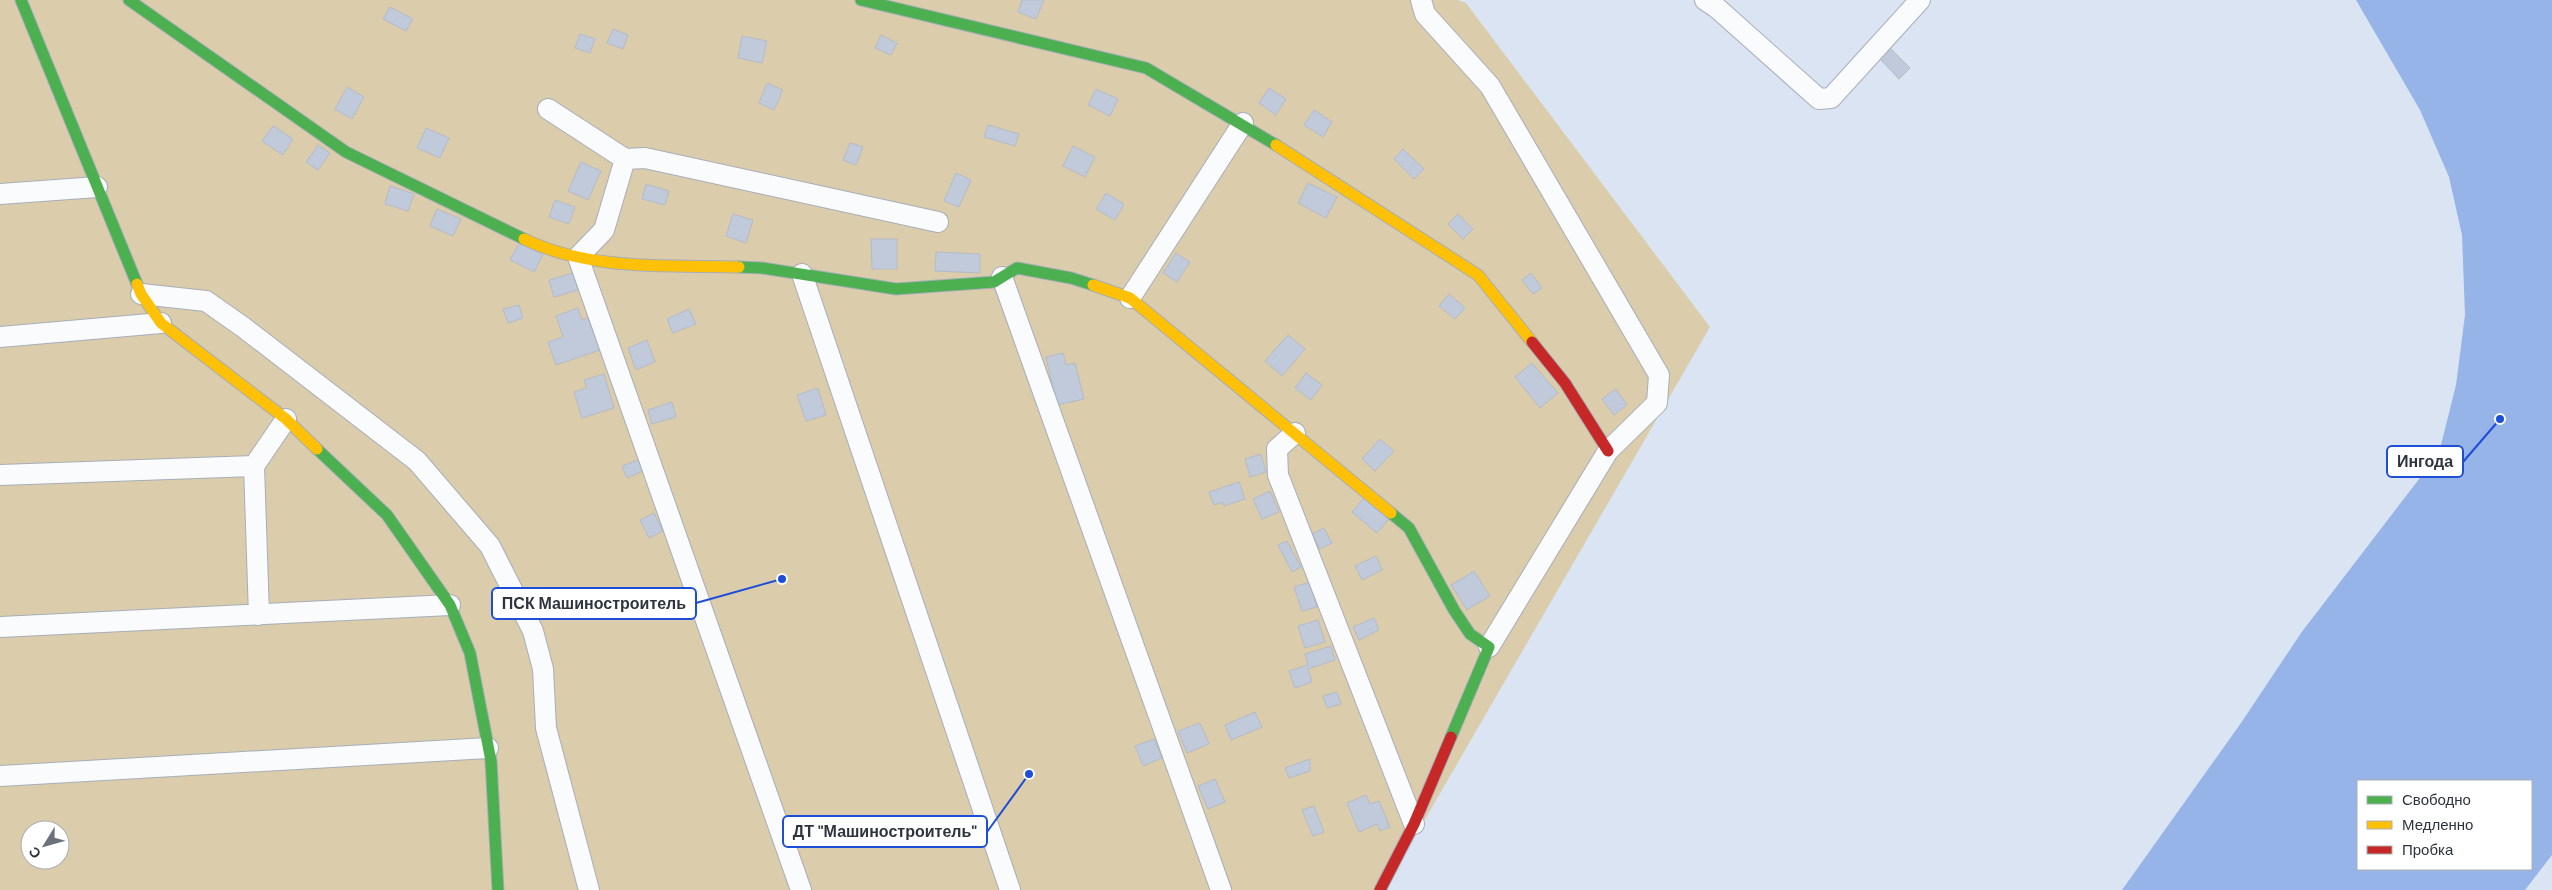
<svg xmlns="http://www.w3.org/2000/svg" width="2552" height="890" font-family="'DM Sans',sans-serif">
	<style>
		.green { fill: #dbccac; fill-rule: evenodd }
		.water { fill: #96b4e8; fill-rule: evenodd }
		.building { fill: #c1cadb; stroke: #b4bbc6 }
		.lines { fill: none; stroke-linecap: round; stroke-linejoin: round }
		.street-casing { stroke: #a7aeb9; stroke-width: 22 }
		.fast-casing { stroke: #a7aeb9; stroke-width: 13 }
		.slow-casing { stroke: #a7aeb9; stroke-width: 13 }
		.jam-casing { stroke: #a7aeb9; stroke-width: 13 }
		.street { stroke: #fafbfd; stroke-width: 20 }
		.fast { stroke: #4caf50; stroke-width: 11 }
		.slow { stroke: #ffc107; stroke-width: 11 }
		.jam { stroke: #c62828; stroke-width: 11 }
		.leader { fill: none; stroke: #1d4ed8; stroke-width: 2 }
		.callout-dot { fill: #1d4ed8; stroke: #fff; stroke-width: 2 }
		.callout { fill: #fff; stroke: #1d4ed8; stroke-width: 2 }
		.callout-label { font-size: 16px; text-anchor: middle; font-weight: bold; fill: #2e343e }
	</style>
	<rect width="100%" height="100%" fill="#dbe4f2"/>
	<!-- green -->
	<path class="green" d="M 0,0 L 1458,0 L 1466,3 L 1710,327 L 1384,890 L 0,890 ZM 30,830 L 60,830 L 60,860 L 30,860 Z"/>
	<!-- water -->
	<path class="water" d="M 2356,0 L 2552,0 L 2552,855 L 2525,890 L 2122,890 L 2241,723 L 2301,633 L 2439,453 L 2456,385 L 2465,315 L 2462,235 L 2449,177 L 2420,110 ZM 2358,781 L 2531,781 L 2531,869 L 2358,869 Z"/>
	<!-- building -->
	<path class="building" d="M 1022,0 L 1044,0 L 1036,19 L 1018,12 Z
		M 390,7 L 413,19 L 406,31 L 383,19 Z
		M 613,29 L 628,35 L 623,49 L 607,43 Z
		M 580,34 L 595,39 L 590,53 L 575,48 Z
		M 881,35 L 897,43 L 891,55 L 875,48 Z
		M 742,36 L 767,41 L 762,63 L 738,58 Z
		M 1890,48 L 1910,68 L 1899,79 L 1880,59 Z
		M 767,83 L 783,90 L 774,110 L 759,103 Z
		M 347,87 L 364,97 L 352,119 L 335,109 Z
		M 1269,88 L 1286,99 L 1276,115 L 1259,103 Z
		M 1096,89 L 1118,99 L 1110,116 L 1088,105 Z
		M 1314,110 L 1332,122 L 1323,137 L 1304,125 Z
		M 988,125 L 1019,134 L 1015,146 L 984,137 Z
		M 273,126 L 293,139 L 283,155 L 262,141 Z
		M 426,128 L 449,138 L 440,158 L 417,148 Z
		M 850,143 L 863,147 L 856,165 L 843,160 Z
		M 318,145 L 330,153 L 318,170 L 306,162 Z
		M 1073,146 L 1095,157 L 1085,177 L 1063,166 Z
		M 1403,149 L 1424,169 L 1414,179 L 1394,159 Z
		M 581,162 L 601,171 L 588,200 L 568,191 Z
		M 956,173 L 971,180 L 959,207 L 944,201 Z
		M 1308,183 L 1337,197 L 1326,218 L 1298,203 Z
		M 646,184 L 669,191 L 665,205 L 642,199 Z
		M 390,186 L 414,194 L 408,211 L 385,204 Z
		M 1106,193 L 1124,204 L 1115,220 L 1096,209 Z
		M 555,200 L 575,207 L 569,224 L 549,217 Z
		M 437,209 L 461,219 L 453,236 L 430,226 Z
		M 733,214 L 753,220 L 746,243 L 726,236 Z
		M 1458,214 L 1473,229 L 1463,239 L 1448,224 Z
		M 871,239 L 897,239 L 897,269 L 872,269 Z
		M 520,242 L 543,255 L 534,272 L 510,260 Z
		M 936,252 L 980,254 L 980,273 L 935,271 Z
		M 1176,253 L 1190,262 L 1177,282 L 1163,273 Z
		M 573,273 L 578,290 L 554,297 L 549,280 Z
		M 1531,273 L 1542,288 L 1533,294 L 1522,280 Z
		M 1449,294 L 1465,308 L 1455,319 L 1439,306 Z
		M 519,305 L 523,318 L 508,323 L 503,309 Z
		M 578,308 L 582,320 L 588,318 L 600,350 L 556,365 L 548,342 L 563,337 L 556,316 Z
		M 689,309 L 696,324 L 673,333 L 667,319 Z
		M 1288,335 L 1305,349 L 1282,376 L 1265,361 Z
		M 647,340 L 655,362 L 636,370 L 628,348 Z
		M 1063,353 L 1066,365 L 1075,363 L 1084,399 L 1057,405 L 1046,357 Z
		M 1532,363 L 1558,393 L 1540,408 L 1515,377 Z
		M 1306,373 L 1322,385 L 1311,400 L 1295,388 Z
		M 604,374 L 614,408 L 582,418 L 574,392 L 587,388 L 584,380 Z
		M 818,388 L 826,415 L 806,421 L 797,395 Z
		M 1616,389 L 1627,405 L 1614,415 L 1602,399 Z
		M 672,402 L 676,417 L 652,424 L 648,410 Z
		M 1380,439 L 1394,451 L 1375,471 L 1362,459 Z
		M 1261,454 L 1266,472 L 1250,477 L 1245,459 Z
		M 638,460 L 643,471 L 627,478 L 622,466 Z
		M 1239,482 L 1245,499 L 1224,506 L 1223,502 L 1214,505 L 1209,492 Z
		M 1270,491 L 1279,512 L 1262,519 L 1253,499 Z
		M 1364,498 L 1389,519 L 1377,533 L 1352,512 Z
		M 654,513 L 663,531 L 649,538 L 640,520 Z
		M 1324,528 L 1332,543 L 1320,549 L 1312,534 Z
		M 1287,541 L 1301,567 L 1292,572 L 1278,545 Z
		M 1376,556 L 1382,570 L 1362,580 L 1355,566 Z
		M 1474,571 L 1490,596 L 1467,610 L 1451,585 Z
		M 1310,582 L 1317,607 L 1302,611 L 1294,587 Z
		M 1374,618 L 1379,630 L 1359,640 L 1353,627 Z
		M 1318,620 L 1325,642 L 1305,648 L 1298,626 Z
		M 1331,646 L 1335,660 L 1308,669 L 1312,682 L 1295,688 L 1289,671 L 1308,665 L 1305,654 Z
		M 1337,692 L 1341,704 L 1327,708 L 1323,696 Z
		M 1255,712 L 1262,727 L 1231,740 L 1225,725 Z
		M 1200,723 L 1209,744 L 1187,753 L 1178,731 Z
		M 1154,739 L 1162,758 L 1143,766 L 1135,746 Z
		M 1310,759 L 1310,771 L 1289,778 L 1285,768 Z
		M 1215,779 L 1225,802 L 1208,809 L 1198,786 Z
		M 1366,795 L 1370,804 L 1379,801 L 1390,827 L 1380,831 L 1377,824 L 1359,832 L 1347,803 Z
		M 1314,806 L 1324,832 L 1313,836 L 1302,810 Z"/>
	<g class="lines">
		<defs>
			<path id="street" d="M 1421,0 L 1425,14 L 1490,86 L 1659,375 L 1657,403 L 1608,451 L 1489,647
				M 1705,0 L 1717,8 L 1819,99 L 1831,98 L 1920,0
				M 548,109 L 625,159 L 604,230 L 578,257 L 801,890
				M 625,159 L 645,158 L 938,222
				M 0,194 L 97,187
				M 802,274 L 1010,890
				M 1002,277 L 1221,890
				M 141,294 L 206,301 L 243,327 L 417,461 L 490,546 L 533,631 L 543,669 L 546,728 L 589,890
				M 1130,298 L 1243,123
				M 0,337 L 161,323
				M 1295,433 L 1277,449 L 1278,475 L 1414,824
				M 254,466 L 259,615
				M 0,475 L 254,466 L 286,419
				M 0,627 L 450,605
				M 0,776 L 488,748"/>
			<path id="fast" d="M 21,0 L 137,284
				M 129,0 L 346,152 L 524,239
				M 861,0 L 1146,68 L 1276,145
				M 739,267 L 762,268 L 896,289 L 994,282 L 1017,268 L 1071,278 L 1093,285
				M 317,449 L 387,515 L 450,605 L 470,653 L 491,761 L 498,890
				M 1391,513 L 1409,528 L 1454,610 L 1470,634 L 1489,647 L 1451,737"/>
			<path id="slow" d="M 1276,145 L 1478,275 L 1532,342
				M 524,239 C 590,271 667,265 739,267
				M 137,284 L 141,294 L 161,323 L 286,419 L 317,449
				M 1093,285 L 1130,298 L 1391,513"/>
			<path id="jam" d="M 1532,342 L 1565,383 L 1608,451
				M 1380,890 L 1414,824 L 1451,737"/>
		</defs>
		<!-- street casing -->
		<use href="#street" class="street-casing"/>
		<!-- fast casing -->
		<use href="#fast" class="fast-casing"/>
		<!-- slow casing -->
		<use href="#slow" class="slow-casing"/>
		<!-- jam casing -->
		<use href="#jam" class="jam-casing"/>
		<!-- street -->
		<use href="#street" class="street"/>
		<!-- fast -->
		<use href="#fast" class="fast"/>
		<!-- slow -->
		<use href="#slow" class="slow"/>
		<!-- jam -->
		<use href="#jam" class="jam"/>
	</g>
	<!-- callouts -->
	<path class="leader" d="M2500 419L2463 462M782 579L696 603M1029 774L987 832"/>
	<g class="callout-dot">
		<circle cx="2500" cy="419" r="5"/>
		<circle cx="782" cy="579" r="5"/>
		<circle cx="1029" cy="774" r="5"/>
	</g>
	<g class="callout">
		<rect x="2387" y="446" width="76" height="31" rx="5"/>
		<rect x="492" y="588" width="204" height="31" rx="5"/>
		<rect x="783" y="816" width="204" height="31" rx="5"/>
	</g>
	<g class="callout-label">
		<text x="2425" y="467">Ингода</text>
		<text x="594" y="609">ПСК Машиностроитель</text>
		<text x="885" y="837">ДТ "Машиностроитель"</text>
	</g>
	<!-- legend -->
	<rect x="2357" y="780" width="175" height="90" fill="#ffffff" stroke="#abaeb2"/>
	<rect x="2367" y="796" width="25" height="8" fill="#4caf50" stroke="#abaeb2"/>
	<text x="2402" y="805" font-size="15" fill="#2e343e">Свободно</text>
	<rect x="2367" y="821" width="25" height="8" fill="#ffc107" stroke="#abaeb2"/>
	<text x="2402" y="830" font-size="15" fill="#2e343e">Медленно</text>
	<rect x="2367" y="846" width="25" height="8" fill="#c62828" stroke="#abaeb2"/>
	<text x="2402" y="855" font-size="15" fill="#2e343e">Пробка</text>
	<!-- north arrow -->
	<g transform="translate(45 845) rotate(233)"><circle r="24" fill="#ffffff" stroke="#abaeb2"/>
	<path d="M0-4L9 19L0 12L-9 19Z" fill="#6b727d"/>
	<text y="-8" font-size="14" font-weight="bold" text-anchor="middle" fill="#2e343e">С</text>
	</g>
</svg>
